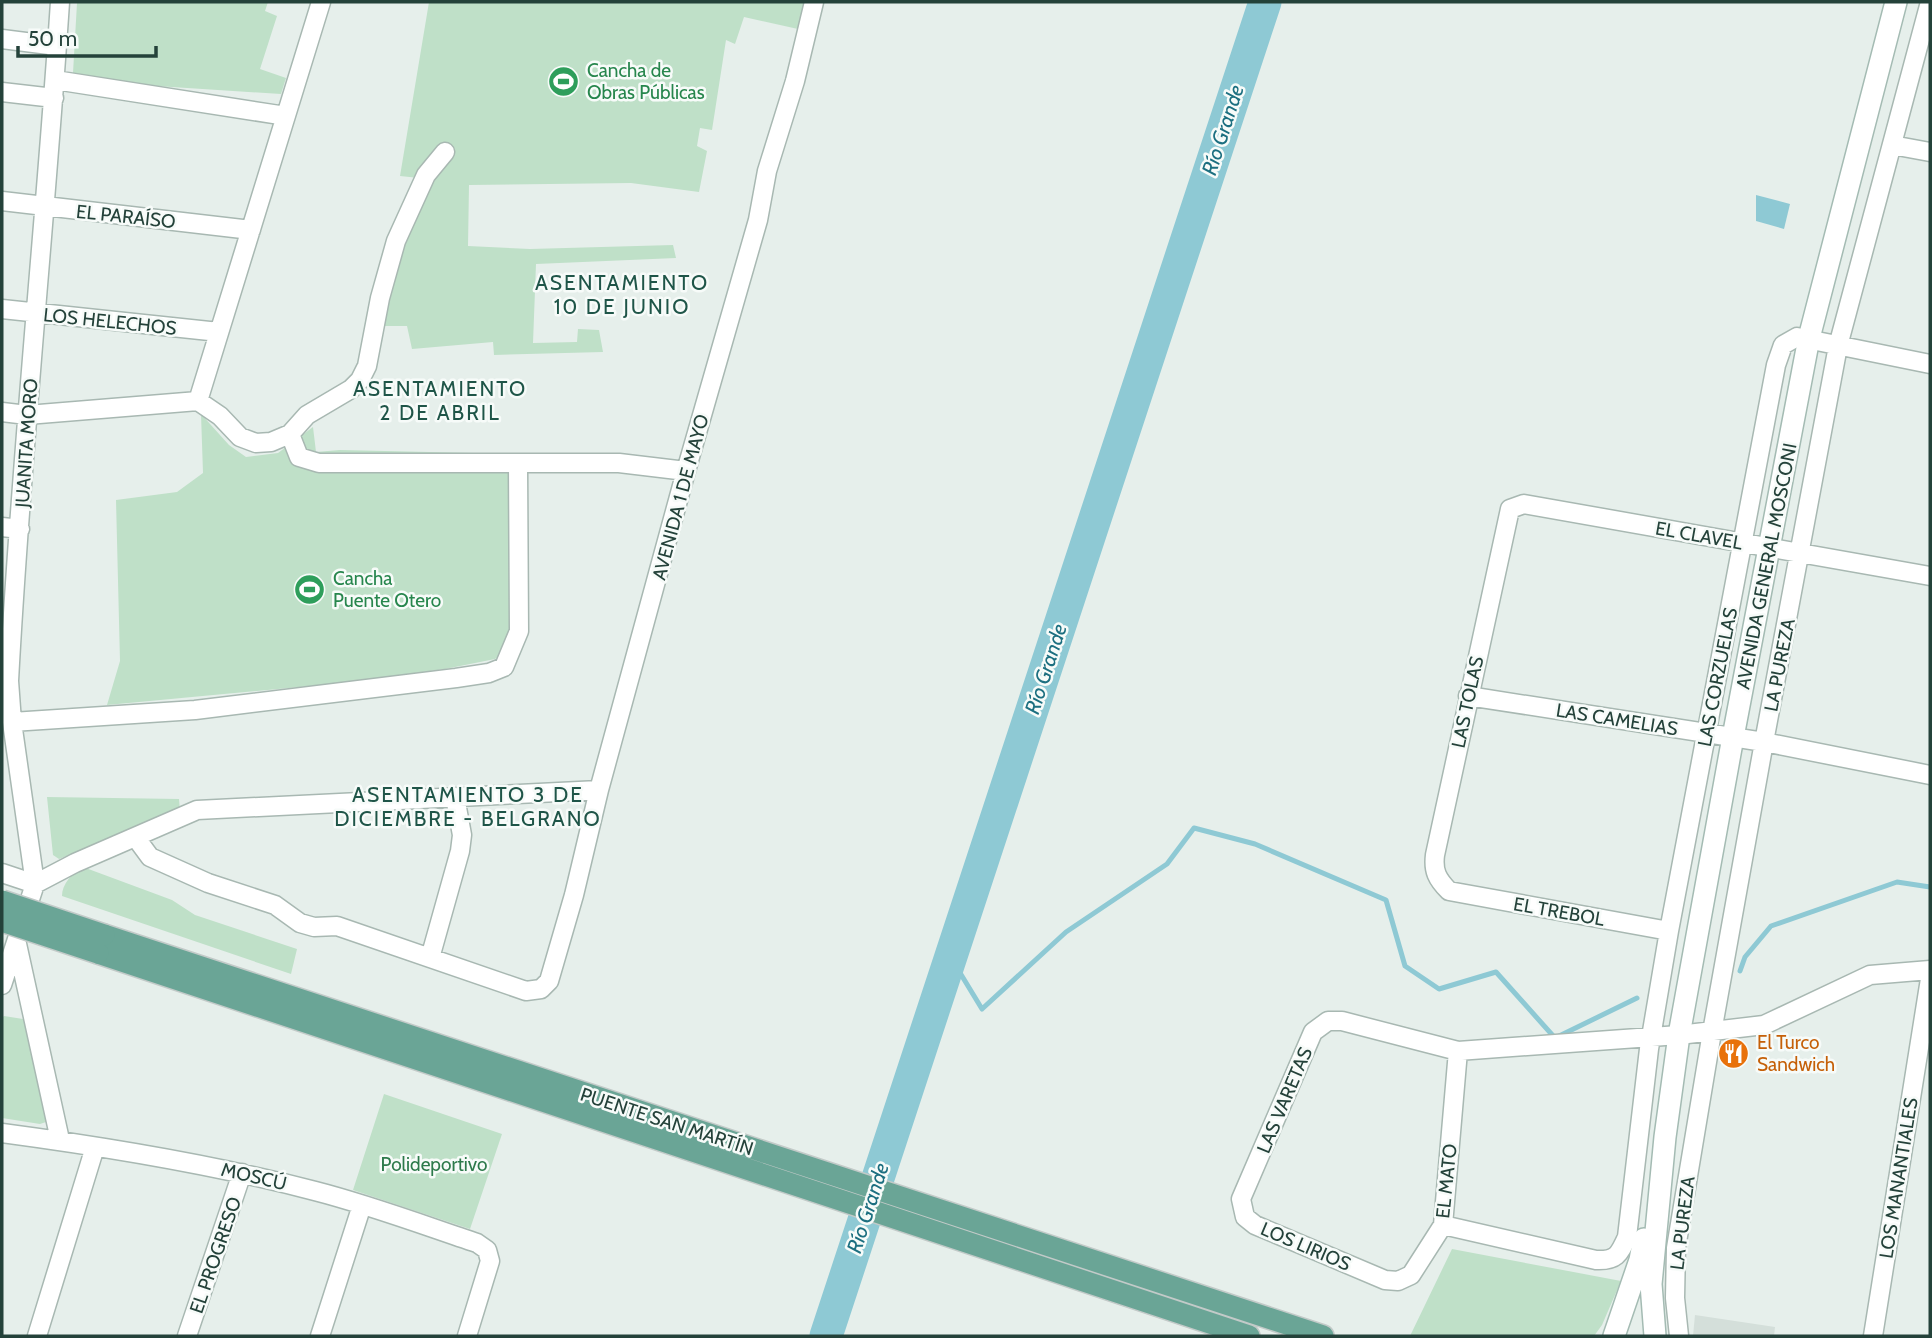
<svg xmlns="http://www.w3.org/2000/svg" width="1932" height="1338" font-family="Cabin,sans-serif">
	<style>
		.built { fill: #d4dfda }
		.green { fill: #bfe0c8 }
		.water { fill: #8ec9d4 }
		.lines { fill: none; stroke-linecap: round; stroke-linejoin: round }
		.stream { stroke: #8ec9d4; stroke-width: 5 }
		.river { stroke: #8ec9d4; stroke-width: 33 }
		.street-casing { stroke: #a8b8b2; stroke-width: 21 }
		.secondary-casing { stroke: #a4bbb3; stroke-width: 24 }
		.primary-casing { stroke: #c2cac8; stroke-width: 24 }
		.street { stroke: #fff; stroke-width: 18 }
		.secondary { stroke: #fff; stroke-width: 21 }
		.primary { stroke: #6aa596; stroke-width: 21 }
		.primary-bridge-casing { stroke: #c2cac8; stroke-width: 24; stroke-linecap: butt }
		.primary-bridge { stroke: #6aa596; stroke-width: 21 }
		.labels { text-anchor: middle; stroke-width: 5; stroke-linejoin: round; paint-order: stroke }
		.leisure-label { font-size: 19px; fill: #27864d; stroke: #f7fbf9; text-anchor: start }
		.street-label { font-size: 19px; fill: #24423a; stroke: #f7fbf9 }
		.food-label { font-size: 19px; fill: #c56008; stroke: #f7fbf9; text-anchor: start }
		.park-label { font-size: 19px; fill: #2d7a4b; stroke: #f7fbf9 }
		.water-label { font-size: 21px; font-style: italic; fill: #1c6f80; stroke: #f7fbf9 }
		.neighbourhood-label { font-size: 21px; letter-spacing: 2px; fill: #1f5548; stroke: #f7fbf9 }
	</style>
	<rect width="100%" height="100%" fill="#e6efeb"/>
	<!-- built -->
	<path class="built" d="M 1695,1315 L 1775,1327 L 1774,1336 L 1693,1336 Z"/>
	<!-- green -->
	<path class="green" d="M 93,2 L 268,2 L 265,11 L 277,16 L 260,69 L 286,78 L 281,94 L 80,81 L 73,73 L 77,3 Z
		M 429,2 L 806,2 L 798,29 L 744,17 L 735,44 L 726,40 L 712,130 L 700,128 L 697,146 L 707,151 L 699,192 L 631,183 L 469,185 L 468,246 L 530,249 L 673,245 L 676,258 L 536,264 L 533,343 L 577,342 L 578,329 L 599,330 L 603,352 L 494,355 L 493,342 L 412,349 L 407,326 L 380,326 L 419,178 L 400,176 Z
		M 201,414 L 229,445 L 246,457 L 278,453 L 313,427 L 316,452 L 340,450 L 474,453 L 526,458 L 517,642 L 495,659 L 445,669 L 342,683 L 107,705 L 120,661 L 116,500 L 177,492 L 203,473 Z
		M 47,797 L 179,799 L 180,811 L 59,859 L 53,855 Z
		M 83,867 L 172,900 L 195,915 L 297,949 L 291,974 L 62,896 C 62,884 72,873 83,867 Z
		M 4,1016 L 23,1019 L 30,1026 L 47,1109 L 46,1122 L 40,1124 L 2,1118 L 2,1018 Z
		M 384,1094 L 502,1134 L 470,1229 L 353,1190 Z
		M 1452,1249 L 1621,1281 L 1602,1325 L 1594,1336 L 1410,1336 Z"/>
	<!-- water -->
	<path class="water" d="M 1756,195 L 1790,204 L 1784,229 L 1756,221 Z"/>
	<g class="lines">
		<!-- stream -->
		<path class="stream" d="M 951,958 L 982,1009 L 1066,932 L 1167,864 L 1194,828 L 1255,844 L 1386,900 L 1405,966 L 1439,989 L 1496,972 L 1555,1038 L 1637,998
			M 1740,971 L 1745,957 L 1771,926 L 1897,882 L 1930,887"/>
		<!-- river -->
		<path class="river" d="M 826,1336 L 1265,2"/>
		<defs>
			<path id="street" d="M 2,39 L 57,46
				M 55,80 L 286,116
				M 2,92 L 54,98
				M 1892,145 L 1930,152
				M 2,201 L 251,230
				M 2,309 L 219,332
				M 198,401 L 220,416 L 240,437 L 256,443 L 271,442 L 290,434 L 307,415 L 351,389 L 360,380 L 367,366 L 380,298 L 396,241 L 426,175 L 445,152
				M 198,401 L 321,2
				M 2,412 L 27,415 L 198,401
				M 290,434 L 299,457 L 319,463 L 619,463 L 686,471
				M 2,527 L 20,529
				M 1468,696 L 1764,742 L 1930,775
				M 12,722 L 195,710 L 456,678 L 489,673 L 504,667 L 519,631 L 518,463
				M 136,838 L 150,857 L 208,883 L 275,905 L 300,923 L 314,927 L 337,926 L 526,991 L 541,989 L 549,981 L 574,895 L 599,790 L 686,471 L 758,220 L 767,171 L 795,81 L 814,2
				M 2,873 L 35,884
				M 35,884 L 12,722 L 9,681 C 21,454 45,228 60,2
				M 1669,931 L 1449,891 C 1437,879 1433,871 1435,855 L 1510,509 L 1524,504 L 1930,576
				M 17,944 L 60,1140
				M 430,958 L 460,851 L 462,835 L 455,797
				M 2,985 L 35,884 L 75,863 L 197,810 L 599,790
				M 1458,1051 L 1443,1225 L 1411,1275 L 1398,1281 L 1385,1280 L 1255,1225 L 1245,1217 L 1241,1199 L 1313,1032 L 1328,1021 L 1342,1021 L 1458,1051 L 1679,1035 L 1764,1025 L 1870,975 L 1930,970
				M 2,1133 C 107,1147 212,1164 315,1191 C 370,1205 423,1225 477,1243 L 487,1250 L 490,1261 L 467,1336
				M 1443,1225 L 1596,1260 C 1616,1261 1619,1255 1627,1237 L 1649,1049 L 1669,931 L 1776,365 L 1783,345 L 1797,337 L 1930,364
				M 37,1336 L 95,1147
				M 187,1336 L 242,1173
				M 320,1336 L 362,1205
				M 1679,1336 L 1675,1298 L 1676,1248 L 1712,1032 L 1764,742 L 1838,346 L 1930,2
				M 1873,1336 L 1930,979"/>
			<path id="secondary" d="M 1614,1336 L 1640,1260 L 1644,1239
				M 1655,1336 L 1651,1284 L 1665,1137 L 1679,1035 L 1733,737 L 1809,338 L 1896,2"/>
			<path id="primary" d="M 104,935 L 1323,1336
				M 98,953 L 1249,1336"/>
		</defs>
		<!-- street casing -->
		<use href="#street" class="street-casing"/>
		<!-- secondary casing -->
		<use href="#secondary" class="secondary-casing"/>
		<!-- primary casing -->
		<use href="#primary" class="primary-casing"/>
		<!-- street -->
		<use href="#street" class="street"/>
		<!-- secondary -->
		<use href="#secondary" class="secondary"/>
		<!-- primary -->
		<use href="#primary" class="primary"/>
		<defs>
			<path id="primary-bridge" d="M 2,901 L 104,935
				M 2,921 L 98,953"/>
		</defs>
		<!-- primary-bridge casing -->
		<use href="#primary-bridge" class="primary-bridge-casing"/>
		<!-- primary-bridge -->
		<use href="#primary-bridge" class="primary-bridge"/>
	</g>
	<!-- icons -->
	<defs>
		<symbol id="stadium-disc" viewBox="-11 -11 22 22"><circle r="9.5" fill="#2e9e5b" stroke="#f7fbf9"/><path d="M0-5a6.5 5 0 1 0 0 10a6.5 5 0 1 0 0-10ZM-3.5-1.8h7v3.6h-7Z" fill="#fff"/></symbol>
		<symbol id="restaurant-disc" viewBox="-11 -11 22 22"><circle r="9.5" fill="#e8710a" stroke="#f7fbf9"/><path d="M-5-6h1v4h1v-4h1v4h1v-4h1v5L-1.5 .5V6h-2V.5L-5-1ZM5-6V6H3V1.5H1.5Q1.5-4 5-6Z" fill="#fff"/></symbol>
	</defs>
	<g fill-rule="evenodd">
		<use href="#stadium-disc" x="546" y="64" width="35" height="35"/>
		<use href="#stadium-disc" x="292" y="572" width="35" height="35"/>
		<use href="#restaurant-disc" x="1716" y="1036" width="35" height="35"/>
	</g>
	<g class="labels">
		<!-- leisure labels -->
		<g class="leisure-label">
			<text x="587" y="77">Cancha de<tspan x="587" dy="22">Obras Públicas</tspan></text>
			<text x="333" y="585">Cancha<tspan x="333" dy="22">Puente Otero</tspan></text>
		</g>
		<!-- street labels -->
		<g class="street-label">
			<text transform="translate(126 216) rotate(6)" y="7">EL PARAÍSO</text>
			<text transform="translate(110 321) rotate(6)" y="7">LOS HELECHOS</text>
			<text transform="translate(26 443) rotate(-86)" y="7">JUANITA MORO</text>
			<text transform="translate(680 497) rotate(-75)" y="7">AVENIDA 1 DE MAYO</text>
			<text transform="translate(1699 535) rotate(10)" y="7">EL CLAVEL</text>
			<text transform="translate(1766 566) rotate(-79)" y="7">AVENIDA GENERAL MOSCONI</text>
			<text transform="translate(1779 665) rotate(-79)" y="7">LA PUREZA</text>
			<text transform="translate(1717 677) rotate(-79)" y="7">LAS CORZUELAS</text>
			<text transform="translate(1467 702) rotate(-78)" y="7">LAS TOLAS</text>
			<text transform="translate(1617 719) rotate(9)" y="7">LAS CAMELIAS</text>
			<text transform="translate(1559 911) rotate(10)" y="7">EL TREBOL</text>
			<text transform="translate(1284 1100) rotate(-67)" y="7">LAS VARETAS</text>
			<text transform="translate(667 1121) rotate(18)" y="7">PUENTE SAN MARTÍN</text>
			<text transform="translate(254 1176) rotate(13)" y="7">MOSCÚ</text>
			<text transform="translate(1898 1178) rotate(-81)" y="7">LOS MANANTIALES</text>
			<text transform="translate(1446 1181) rotate(-84)" y="7">EL MATO</text>
			<text transform="translate(1682 1223) rotate(-83)" y="7">LA PUREZA</text>
			<text transform="translate(1306 1246) rotate(23)" y="7">LOS LIRIOS</text>
			<text transform="translate(215 1255) rotate(-71)" y="7">EL PROGRESO</text>
		</g>
		<!-- food labels -->
		<g class="food-label">
			<text x="1757" y="1049">El Turco<tspan x="1757" dy="22">Sandwich</tspan></text>
		</g>
		<!-- park labels -->
		<g class="park-label">
			<text x="434" y="1171">Polideportivo</text>
		</g>
		<!-- water labels -->
		<g class="water-label">
			<text transform="translate(1223 130) rotate(-72)" y="7">Río Grande</text>
			<text transform="translate(1046 669) rotate(-72)" y="7">Río Grande</text>
			<text transform="translate(868 1208) rotate(-72)" y="7">Río Grande</text>
		</g>
		<!-- neighbourhood labels -->
		<g class="neighbourhood-label">
			<text x="622" y="290">ASENTAMIENTO<tspan x="622" dy="24">10 DE JUNIO</tspan></text>
			<text x="440" y="396">ASENTAMIENTO<tspan x="440" dy="24">2 DE ABRIL</tspan></text>
			<text x="468" y="802">ASENTAMIENTO 3 DE<tspan x="468" dy="24">DICIEMBRE - BELGRANO</tspan></text>
		</g>
	</g>
	<!-- border -->
	<rect width="1932" height="1338" fill="none" stroke="#24423a" stroke-width="7"/>
	<!-- scale -->
	<path d="M18 46v10h138v-10" fill="none" stroke="#24423a" stroke-width="3.5"/>
	<text x="28" y="46" font-size="21" fill="#24423a" stroke="#f7fbf9" stroke-width="5" paint-order="stroke">50 m</text>
</svg>
